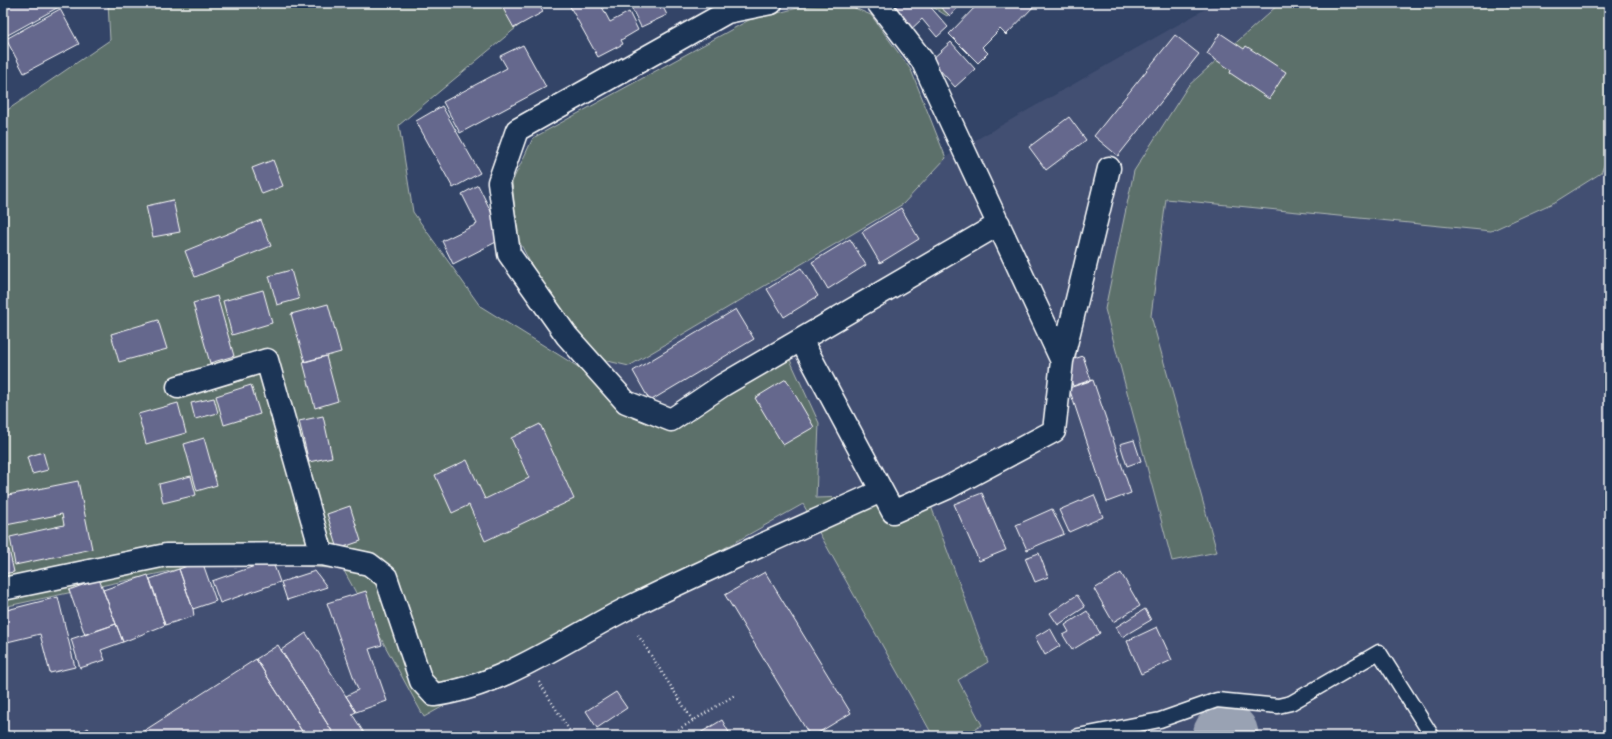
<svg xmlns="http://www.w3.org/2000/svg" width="1612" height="739" font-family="'Shantell Sans',sans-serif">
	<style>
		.built { fill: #424f72 }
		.green { fill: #5c6f6b; stroke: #aeb7b5 }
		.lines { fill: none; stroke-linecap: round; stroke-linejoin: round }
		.taxiway { stroke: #99a2b3; stroke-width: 65 }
		.building { fill: #65688d; stroke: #fff }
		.lane-casing { stroke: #fff; stroke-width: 17 }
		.street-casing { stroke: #fff; stroke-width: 25 }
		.path { stroke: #fff; stroke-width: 2.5; stroke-dasharray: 1 3; stroke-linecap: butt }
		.lane { stroke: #1d3557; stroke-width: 14 }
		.street { stroke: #1d3557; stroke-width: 22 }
	</style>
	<rect width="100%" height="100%" fill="#334467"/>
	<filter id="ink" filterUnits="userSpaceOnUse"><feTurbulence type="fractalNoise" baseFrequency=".025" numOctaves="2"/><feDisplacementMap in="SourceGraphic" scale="8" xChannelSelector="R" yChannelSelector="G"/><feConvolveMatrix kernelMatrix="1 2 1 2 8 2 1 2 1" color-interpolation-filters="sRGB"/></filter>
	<g filter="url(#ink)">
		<!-- built -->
		<path class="built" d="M 1216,3 L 1609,3 L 1609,736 L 3,736 L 3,590 L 410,462 Z"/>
		<!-- green -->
		<path class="green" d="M 108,3 L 546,3 L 399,125 L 413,212 L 480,306 L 675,427 L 785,349 L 819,423 L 816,498 L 927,495 L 988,662 L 958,680 L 982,725 L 963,736 L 933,736 L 803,504 L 424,717 L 343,569 L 221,560 L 3,607 L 3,113 L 110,40 Z
			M 830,3 L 843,3 L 871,15 L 911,70 L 946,158 L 903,204 L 629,366 L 599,359 L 547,295 L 518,239 L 512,182 L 533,138 L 749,20 L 806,6 Z
			M 926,3 L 962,3 L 947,16 Z
			M 1280,3 L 1609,3 L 1609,152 L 1601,173 L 1555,202 L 1491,231 L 1166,199 L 1151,316 L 1217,552 L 1172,561 L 1105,309 L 1134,171 L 1188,86 Z"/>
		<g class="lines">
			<!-- taxiway -->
			<path class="taxiway" d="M 1225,736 L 1226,735"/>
		</g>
		<!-- building -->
		<path class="building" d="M 3,3 L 66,3 L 6,36 L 3,32 Z
			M 500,3 L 538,3 L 543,12 L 514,28 Z
			M 568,3 L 600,3 L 610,22 L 629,12 L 638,30 L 621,40 L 623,44 L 598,57 Z
			M 629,3 L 661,3 L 667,15 L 641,27 Z
			M 878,3 L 927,3 L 948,27 L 937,37 L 922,19 L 906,34 Z
			M 936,3 L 962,3 L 950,16 Z
			M 979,3 L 1037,3 L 1006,35 L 1000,29 L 982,47 L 988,53 L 978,63 L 949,34 Z
			M 60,9 L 79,44 L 24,73 L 6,39 Z
			M 1220,33 L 1244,49 L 1246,46 L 1286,72 L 1269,99 L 1230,73 L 1231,70 L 1207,54 Z
			M 1175,35 L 1199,54 L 1118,156 L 1094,136 Z
			M 951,42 L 975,69 L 955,87 L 931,60 Z
			M 523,45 L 546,87 L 460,133 L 443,102 L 507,68 L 500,56 Z
			M 442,106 L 480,173 L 453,188 L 416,121 Z
			M 1069,117 L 1086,140 L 1046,170 L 1029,147 Z
			M 273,160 L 283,186 L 262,194 L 252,168 Z
			M 478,185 L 504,238 L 453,264 L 442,241 L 477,224 L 462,194 Z
			M 173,200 L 180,232 L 153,237 L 146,206 Z
			M 901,208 L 919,239 L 880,263 L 862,232 Z
			M 261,220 L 271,246 L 195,277 L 185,251 Z
			M 850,239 L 866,265 L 828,289 L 812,262 Z
			M 801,268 L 818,296 L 784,317 L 767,289 Z
			M 291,270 L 299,299 L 277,305 L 269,276 Z
			M 263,290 L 272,323 L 232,335 L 223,301 Z
			M 217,296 L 234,356 L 210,363 L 193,303 Z
			M 328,304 L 341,352 L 305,362 L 291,314 Z
			M 736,309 L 754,339 L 650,401 L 633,371 Z
			M 158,320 L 167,349 L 119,362 L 111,334 Z
			M 326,356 L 338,401 L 315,408 L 303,362 Z
			M 1083,356 L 1091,380 L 1073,386 L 1065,362 Z
			M 786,379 L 814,427 L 783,445 L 755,398 Z
			M 1093,380 L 1131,493 L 1107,502 L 1069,388 Z
			M 251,385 L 260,414 L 224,425 L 216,396 Z
			M 214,398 L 218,413 L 195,419 L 191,403 Z
			M 178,403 L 186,433 L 146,444 L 138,414 Z
			M 323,416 L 332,457 L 309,462 L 299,421 Z
			M 540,424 L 574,499 L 485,541 L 469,505 L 452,513 L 435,475 L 467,460 L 485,499 L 529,478 L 511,438 Z
			M 204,438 L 217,485 L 197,491 L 184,444 Z
			M 1134,440 L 1141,461 L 1127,466 L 1120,444 Z
			M 43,452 L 48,470 L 32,474 L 27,457 Z
			M 191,476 L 196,495 L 163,503 L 159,484 Z
			M 78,481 L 92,549 L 15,565 L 10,537 L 64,525 L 62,514 L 6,525 L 3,510 L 3,496 Z
			M 982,493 L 1006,550 L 979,561 L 954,504 Z
			M 1094,495 L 1103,517 L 1069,532 L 1059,510 Z
			M 350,506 L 361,541 L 338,549 L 327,514 Z
			M 1052,509 L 1064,534 L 1027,550 L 1016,525 Z
			M 9,550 L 14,572 L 3,574 L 3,551 Z
			M 1039,553 L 1048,577 L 1035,582 L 1025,558 Z
			M 272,560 L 280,582 L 220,603 L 212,581 Z
			M 202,561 L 216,601 L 193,609 L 179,569 Z
			M 179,569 L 193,609 L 194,616 L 165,625 L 150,579 Z
			M 315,571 L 327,587 L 287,600 L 281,582 Z
			M 765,572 L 851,713 L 813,736 L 810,736 L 725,595 Z
			M 1121,573 L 1140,606 L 1113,622 L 1094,589 Z
			M 148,575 L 165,625 L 123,642 L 103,590 Z
			M 99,579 L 116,624 L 85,635 L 69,590 Z
			M 366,591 L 382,645 L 369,649 L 387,701 L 356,712 L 346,696 L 358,690 L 327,603 Z
			M 1077,595 L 1085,607 L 1058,625 L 1050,613 Z
			M 58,597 L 75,667 L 50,673 L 40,634 L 3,643 L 3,611 Z
			M 1145,609 L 1151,620 L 1122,637 L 1116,627 Z
			M 1087,611 L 1100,633 L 1072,650 L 1063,635 L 1069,632 L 1065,625 Z
			M 116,624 L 123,642 L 101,650 L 105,660 L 80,668 L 71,639 Z
			M 1157,627 L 1172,660 L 1141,674 L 1127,641 Z
			M 1050,628 L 1060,646 L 1045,655 L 1035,637 Z
			M 306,633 L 356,712 L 352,714 L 366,736 L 335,736 L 281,650 Z
			M 278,645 L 281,650 L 335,736 L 305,736 L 256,659 Z
			M 256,659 L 305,736 L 136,736 Z
			M 616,692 L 627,708 L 597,728 L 586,711 Z
			M 722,720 L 731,736 L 695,736 Z
			M 88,728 L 94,736 L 76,736 Z"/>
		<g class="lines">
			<defs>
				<path id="lane" d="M 1078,736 L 1160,720 L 1217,700 L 1278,706 L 1291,703 L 1379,652 L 1432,736"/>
				<path id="street" d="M 771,3 L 727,12 L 517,130 L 499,182 L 509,254 L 567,336 L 626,402 L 671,420 L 723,385 L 999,224
					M 878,3 L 922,60 L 1062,361 L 1109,168
					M 801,340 L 893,512 L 947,488 L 1054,431 L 1062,361
					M 178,387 L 267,360 L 322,554 L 369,564 L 386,577 L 421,681 L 434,695 C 505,686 570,636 634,605 C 715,565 798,529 881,491
					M 3,589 L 166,555 L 322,554"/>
			</defs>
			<!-- lane casing -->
			<use href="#lane" class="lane-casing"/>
			<!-- street casing -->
			<use href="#street" class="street-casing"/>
			<!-- path -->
			<path class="path" d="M 638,635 L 693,721
				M 539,682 L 573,736
				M 440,734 L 441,736
				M 668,736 L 735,695"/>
			<!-- lane -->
			<use href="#lane" class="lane"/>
			<!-- street -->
			<use href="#street" class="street"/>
		</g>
	</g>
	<!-- margin -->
	<rect width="1612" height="739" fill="none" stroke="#1d3557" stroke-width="16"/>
	<rect x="8" y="8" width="1596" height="723" fill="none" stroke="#fff" stroke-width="1.5" filter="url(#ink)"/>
</svg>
